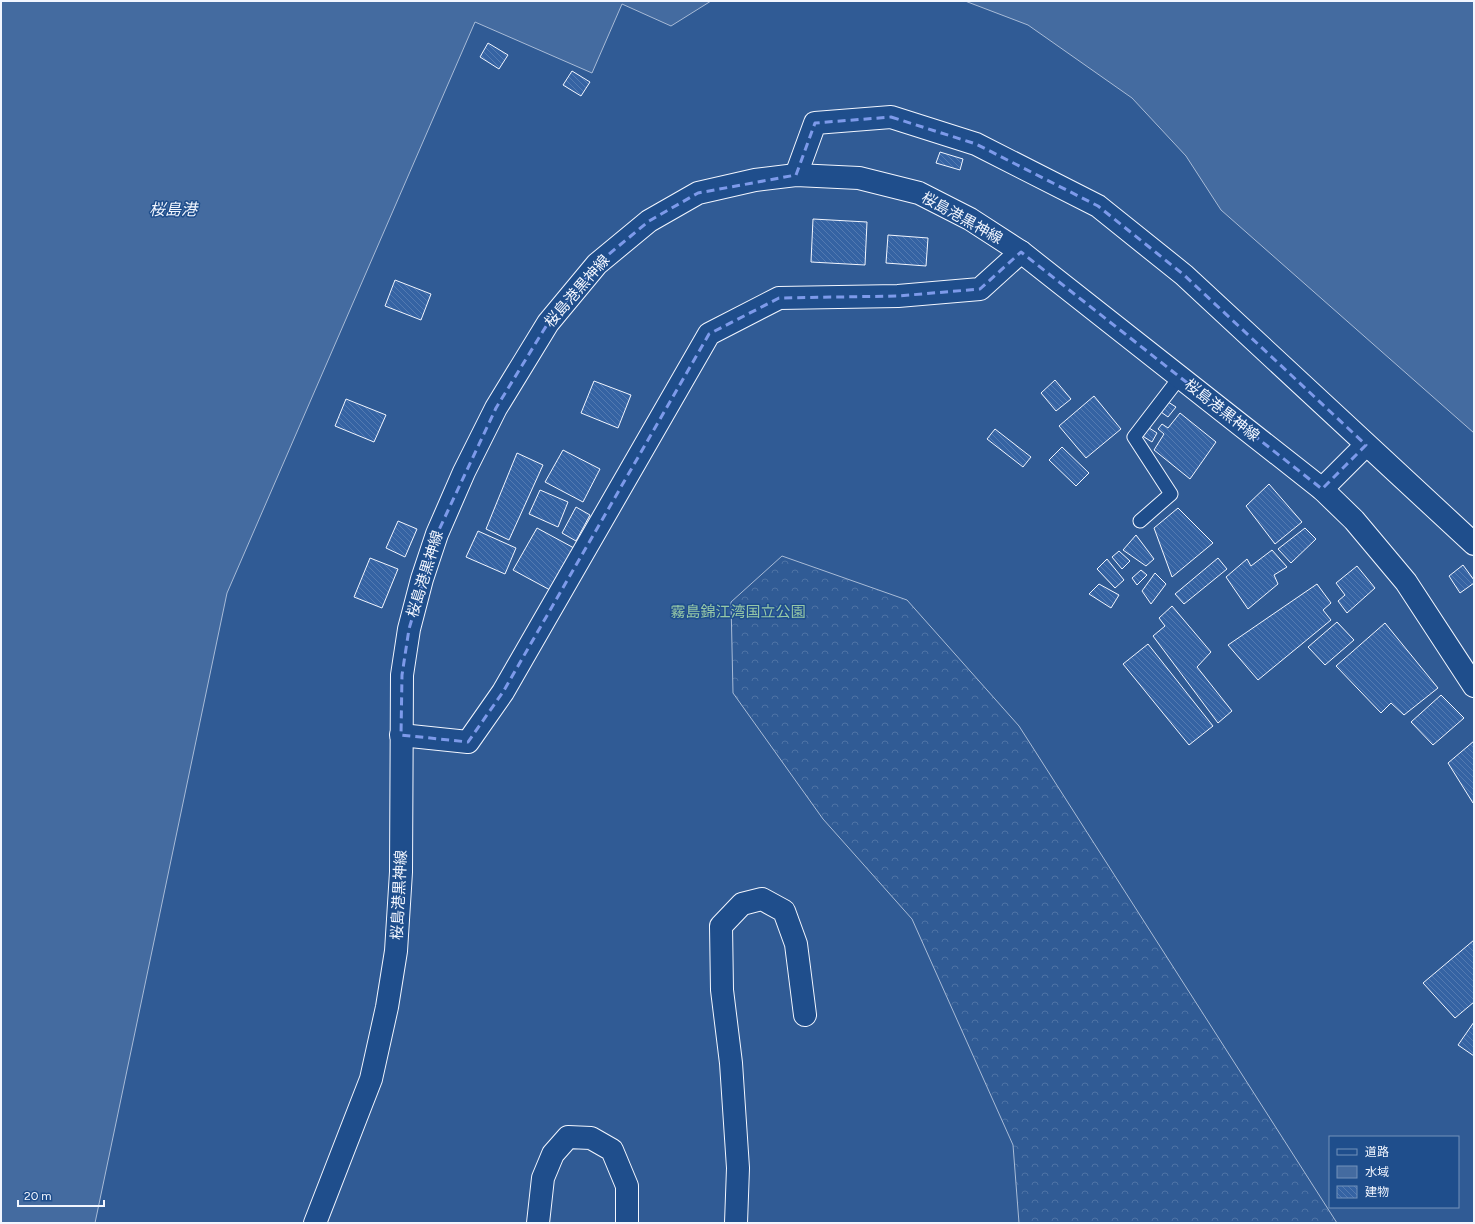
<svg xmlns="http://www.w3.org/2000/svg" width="1475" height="1224" font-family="Figtree,'Noto Sans JP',sans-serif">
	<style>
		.built { fill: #305b95; stroke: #a8bbd7; fill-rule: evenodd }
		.forest { fill: url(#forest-crowns); stroke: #a8bbd7 }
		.water { fill: #446ba0; stroke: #a8bbd7 }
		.building { fill: url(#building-back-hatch); stroke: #f2f6ff }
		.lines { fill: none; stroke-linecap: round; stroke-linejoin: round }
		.service-casing { stroke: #f2f6ff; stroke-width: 15 }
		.minor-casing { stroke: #f2f6ff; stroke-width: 24 }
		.primary-casing { stroke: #f2f6ff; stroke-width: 24 }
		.service { stroke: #1f4e8c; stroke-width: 13 }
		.minor { stroke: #1f4e8c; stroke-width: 22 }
		.primary { stroke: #1f4e8c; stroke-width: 22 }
		.marked { fill: none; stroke: #7d9aea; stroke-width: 3; stroke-dasharray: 8 5; stroke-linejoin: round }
		.labels { text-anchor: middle; stroke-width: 3; stroke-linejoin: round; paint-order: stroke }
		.street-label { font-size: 15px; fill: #f2f6ff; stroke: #1f4e8c }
		.park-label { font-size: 15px; fill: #97c8a6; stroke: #1f4e8c }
		.water-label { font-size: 16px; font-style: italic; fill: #f2f6ff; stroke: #1f4e8c }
	</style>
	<defs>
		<pattern id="forest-crowns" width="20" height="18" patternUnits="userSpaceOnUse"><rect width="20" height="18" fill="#305b95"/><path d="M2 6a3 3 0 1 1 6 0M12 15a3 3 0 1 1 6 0" fill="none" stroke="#4e73a5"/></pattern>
		<pattern id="building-back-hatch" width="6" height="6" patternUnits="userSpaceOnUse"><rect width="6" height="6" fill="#3563a3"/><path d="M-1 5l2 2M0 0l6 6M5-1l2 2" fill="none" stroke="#537ab1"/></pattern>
	</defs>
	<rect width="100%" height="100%" fill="#1f4e8c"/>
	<!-- built -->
	<path class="built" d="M 1,1 L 1474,1 L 1474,1223 L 1,1223 ZM 1330,1137 L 1458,1137 L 1458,1207 L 1330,1207 Z"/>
	<!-- forest -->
	<path class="forest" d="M 782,556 L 907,600 L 1019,726 L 1337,1223 L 1019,1223 L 1013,1145 L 912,919 L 823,819 L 733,693 L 731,602 Z"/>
	<!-- water -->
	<path class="water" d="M 1,1 L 711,1 L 671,26 L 622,4 L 592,73 L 475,22 L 227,593 L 95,1223 L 1,1223 Z
		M 965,1 L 1474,1 L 1474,433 L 1221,210 L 1186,156 L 1132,98 L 1028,25 Z"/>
	<!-- building -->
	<path class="building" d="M 488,43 L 508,55 L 499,69 L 480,57 Z
		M 572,71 L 590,82 L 581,96 L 563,85 Z
		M 940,152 L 963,159 L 960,170 L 936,163 Z
		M 813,219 L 867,222 L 865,265 L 811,262 Z
		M 888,235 L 928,238 L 926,266 L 886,263 Z
		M 395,280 L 431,294 L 421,320 L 385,306 Z
		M 1055,380 L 1071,399 L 1056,411 L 1041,393 Z
		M 594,381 L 631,395 L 618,428 L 581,413 Z
		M 1094,396 L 1121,429 L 1086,458 L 1059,426 Z
		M 346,399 L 386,415 L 374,442 L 335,426 Z
		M 1165,400 L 1176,407 L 1168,417 L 1158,410 Z
		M 1180,413 L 1216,442 L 1190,479 L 1154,450 L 1164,434 L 1158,429 L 1162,424 L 1168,428 Z
		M 1146,426 L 1157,433 L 1152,442 L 1141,435 Z
		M 995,429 L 1031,457 L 1023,467 L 987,439 Z
		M 1062,447 L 1089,473 L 1076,486 L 1049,460 Z
		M 563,450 L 600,469 L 583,502 L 545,482 Z
		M 517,453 L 543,465 L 509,540 L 486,529 Z
		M 1269,484 L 1302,522 L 1275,544 L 1246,506 Z
		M 540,490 L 568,502 L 558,527 L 529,514 Z
		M 576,507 L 590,515 L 576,541 L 562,533 Z
		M 1178,508 L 1213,543 L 1172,577 L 1154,528 Z
		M 398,521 L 417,529 L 405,557 L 386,548 Z
		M 537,528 L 574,548 L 550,590 L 513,570 Z
		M 1305,528 L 1316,539 L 1291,563 L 1278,549 Z
		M 478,531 L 516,548 L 505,574 L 466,557 Z
		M 1136,535 L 1154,559 L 1146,566 L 1123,550 Z
		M 1272,550 L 1287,567 L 1274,575 L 1278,584 L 1248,609 L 1226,577 L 1247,559 L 1251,566 Z
		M 1119,551 L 1130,561 L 1122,569 L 1112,557 Z
		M 370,558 L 398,569 L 382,608 L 354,597 Z
		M 1218,558 L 1227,569 L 1184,604 L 1175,594 Z
		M 1107,559 L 1124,580 L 1115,588 L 1097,569 Z
		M 1463,565 L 1474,580 L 1474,583 L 1460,593 L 1449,576 Z
		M 1357,566 L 1375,588 L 1347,613 L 1338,601 L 1345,595 L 1336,583 Z
		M 1141,570 L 1147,575 L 1137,585 L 1132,578 Z
		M 1155,573 L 1166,584 L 1151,604 L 1142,591 Z
		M 1099,584 L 1119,595 L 1111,608 L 1089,594 Z
		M 1317,584 L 1331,603 L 1323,610 L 1331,620 L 1258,680 L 1228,645 Z
		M 1172,606 L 1211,652 L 1197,667 L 1232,711 L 1218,723 L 1153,636 L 1165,626 L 1159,618 Z
		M 1337,622 L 1354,640 L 1325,665 L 1308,647 Z
		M 1385,623 L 1438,688 L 1404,715 L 1391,703 L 1381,713 L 1336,666 Z
		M 1148,644 L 1213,726 L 1189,745 L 1123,664 Z
		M 1441,695 L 1464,718 L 1433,745 L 1411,722 Z
		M 1474,741 L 1474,803 L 1473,803 L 1448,763 Z
		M 1474,940 L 1474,1002 L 1455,1018 L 1423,983 Z
		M 1474,1022 L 1474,1056 L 1458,1045 Z"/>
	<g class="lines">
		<defs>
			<path id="service" d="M 1140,521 L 1171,494 L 1134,437 L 1180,377"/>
			<path id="minor" d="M 796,175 L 815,123 L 891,117 L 976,144 L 1098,206 L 1184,275 L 1474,544
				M 1322,489 L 1366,445
				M 401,735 L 468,742 L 503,692 L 709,334 L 779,298 L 898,296 L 980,289 L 1021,252
				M 538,1223 L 543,1178 L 553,1154 L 568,1137 L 591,1138 L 612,1150 L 627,1186 L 627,1223
				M 736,1223 L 738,1168 L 731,1063 L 722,990 L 721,926 L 742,904 L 762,899 L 784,911 L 796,944 L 805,1015"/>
			<path id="primary" d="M 315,1223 L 371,1079 L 387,1007 L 396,951 L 401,872 L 402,675 L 409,629 L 422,579 L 437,534 L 464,472 L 496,408 L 548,323 L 597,264 L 649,221 L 698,193 L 755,180 L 796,175 L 859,178 L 919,193 L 970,219 L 1021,252 L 1322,489 L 1354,520 L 1406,582 L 1474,686"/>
		</defs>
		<!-- service casing -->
		<use href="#service" class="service-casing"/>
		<!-- minor casing -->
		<use href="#minor" class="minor-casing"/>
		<!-- primary casing -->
		<use href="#primary" class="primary-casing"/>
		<!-- service -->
		<use href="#service" class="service"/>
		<!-- minor -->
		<use href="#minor" class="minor"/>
		<!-- primary -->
		<use href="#primary" class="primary"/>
	</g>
	<!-- marked area -->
	<path class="marked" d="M 891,117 L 976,144 L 1098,206 L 1184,275 L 1366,445 L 1322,489 L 1021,252 L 980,289 L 898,296 L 779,298 L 709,334 L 503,692 L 468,742 L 401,735 L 402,675 L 409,629 L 437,534 L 496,408 L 548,323 L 597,264 L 649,221 L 698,193 L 796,175 L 815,123 Z"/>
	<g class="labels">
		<!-- street labels -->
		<g class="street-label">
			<text transform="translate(962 218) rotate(29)" y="5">桜島港黒神線</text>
			<text transform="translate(577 291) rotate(-49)" y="5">桜島港黒神線</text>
			<text transform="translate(1222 410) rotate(38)" y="5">桜島港黒神線</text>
			<text transform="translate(425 574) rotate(-73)" y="5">桜島港黒神線</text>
			<text transform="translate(399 895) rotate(-87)" y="5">桜島港黒神線</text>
		</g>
		<!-- park labels -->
		<g class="park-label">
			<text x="738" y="617">霧島錦江湾国立公園</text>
		</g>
		<!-- water labels -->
		<g class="water-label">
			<text x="173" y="215">桜島港</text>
		</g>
	</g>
	<!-- border -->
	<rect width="1475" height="1224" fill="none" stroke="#f2f6ff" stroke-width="4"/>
	<!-- legend -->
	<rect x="1329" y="1136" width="130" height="72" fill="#1f4e8c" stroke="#7391ba"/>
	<rect x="1337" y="1149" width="20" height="6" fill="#1f4e8c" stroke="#7391ba"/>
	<text x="1365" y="1156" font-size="12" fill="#f2f6ff">道路</text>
	<rect x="1337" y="1166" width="20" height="12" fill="#446ba0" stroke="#7391ba"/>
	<text x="1365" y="1176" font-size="12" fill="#f2f6ff">水域</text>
	<rect x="1337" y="1186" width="20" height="12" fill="url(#building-back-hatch)" stroke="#7391ba"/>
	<text x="1365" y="1196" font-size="12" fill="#f2f6ff">建物</text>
	<!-- scale -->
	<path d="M18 1200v6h86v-6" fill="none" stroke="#f2f6ff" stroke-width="2"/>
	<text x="24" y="1200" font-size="12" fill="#f2f6ff" stroke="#1f4e8c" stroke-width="3" paint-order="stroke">20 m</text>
</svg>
